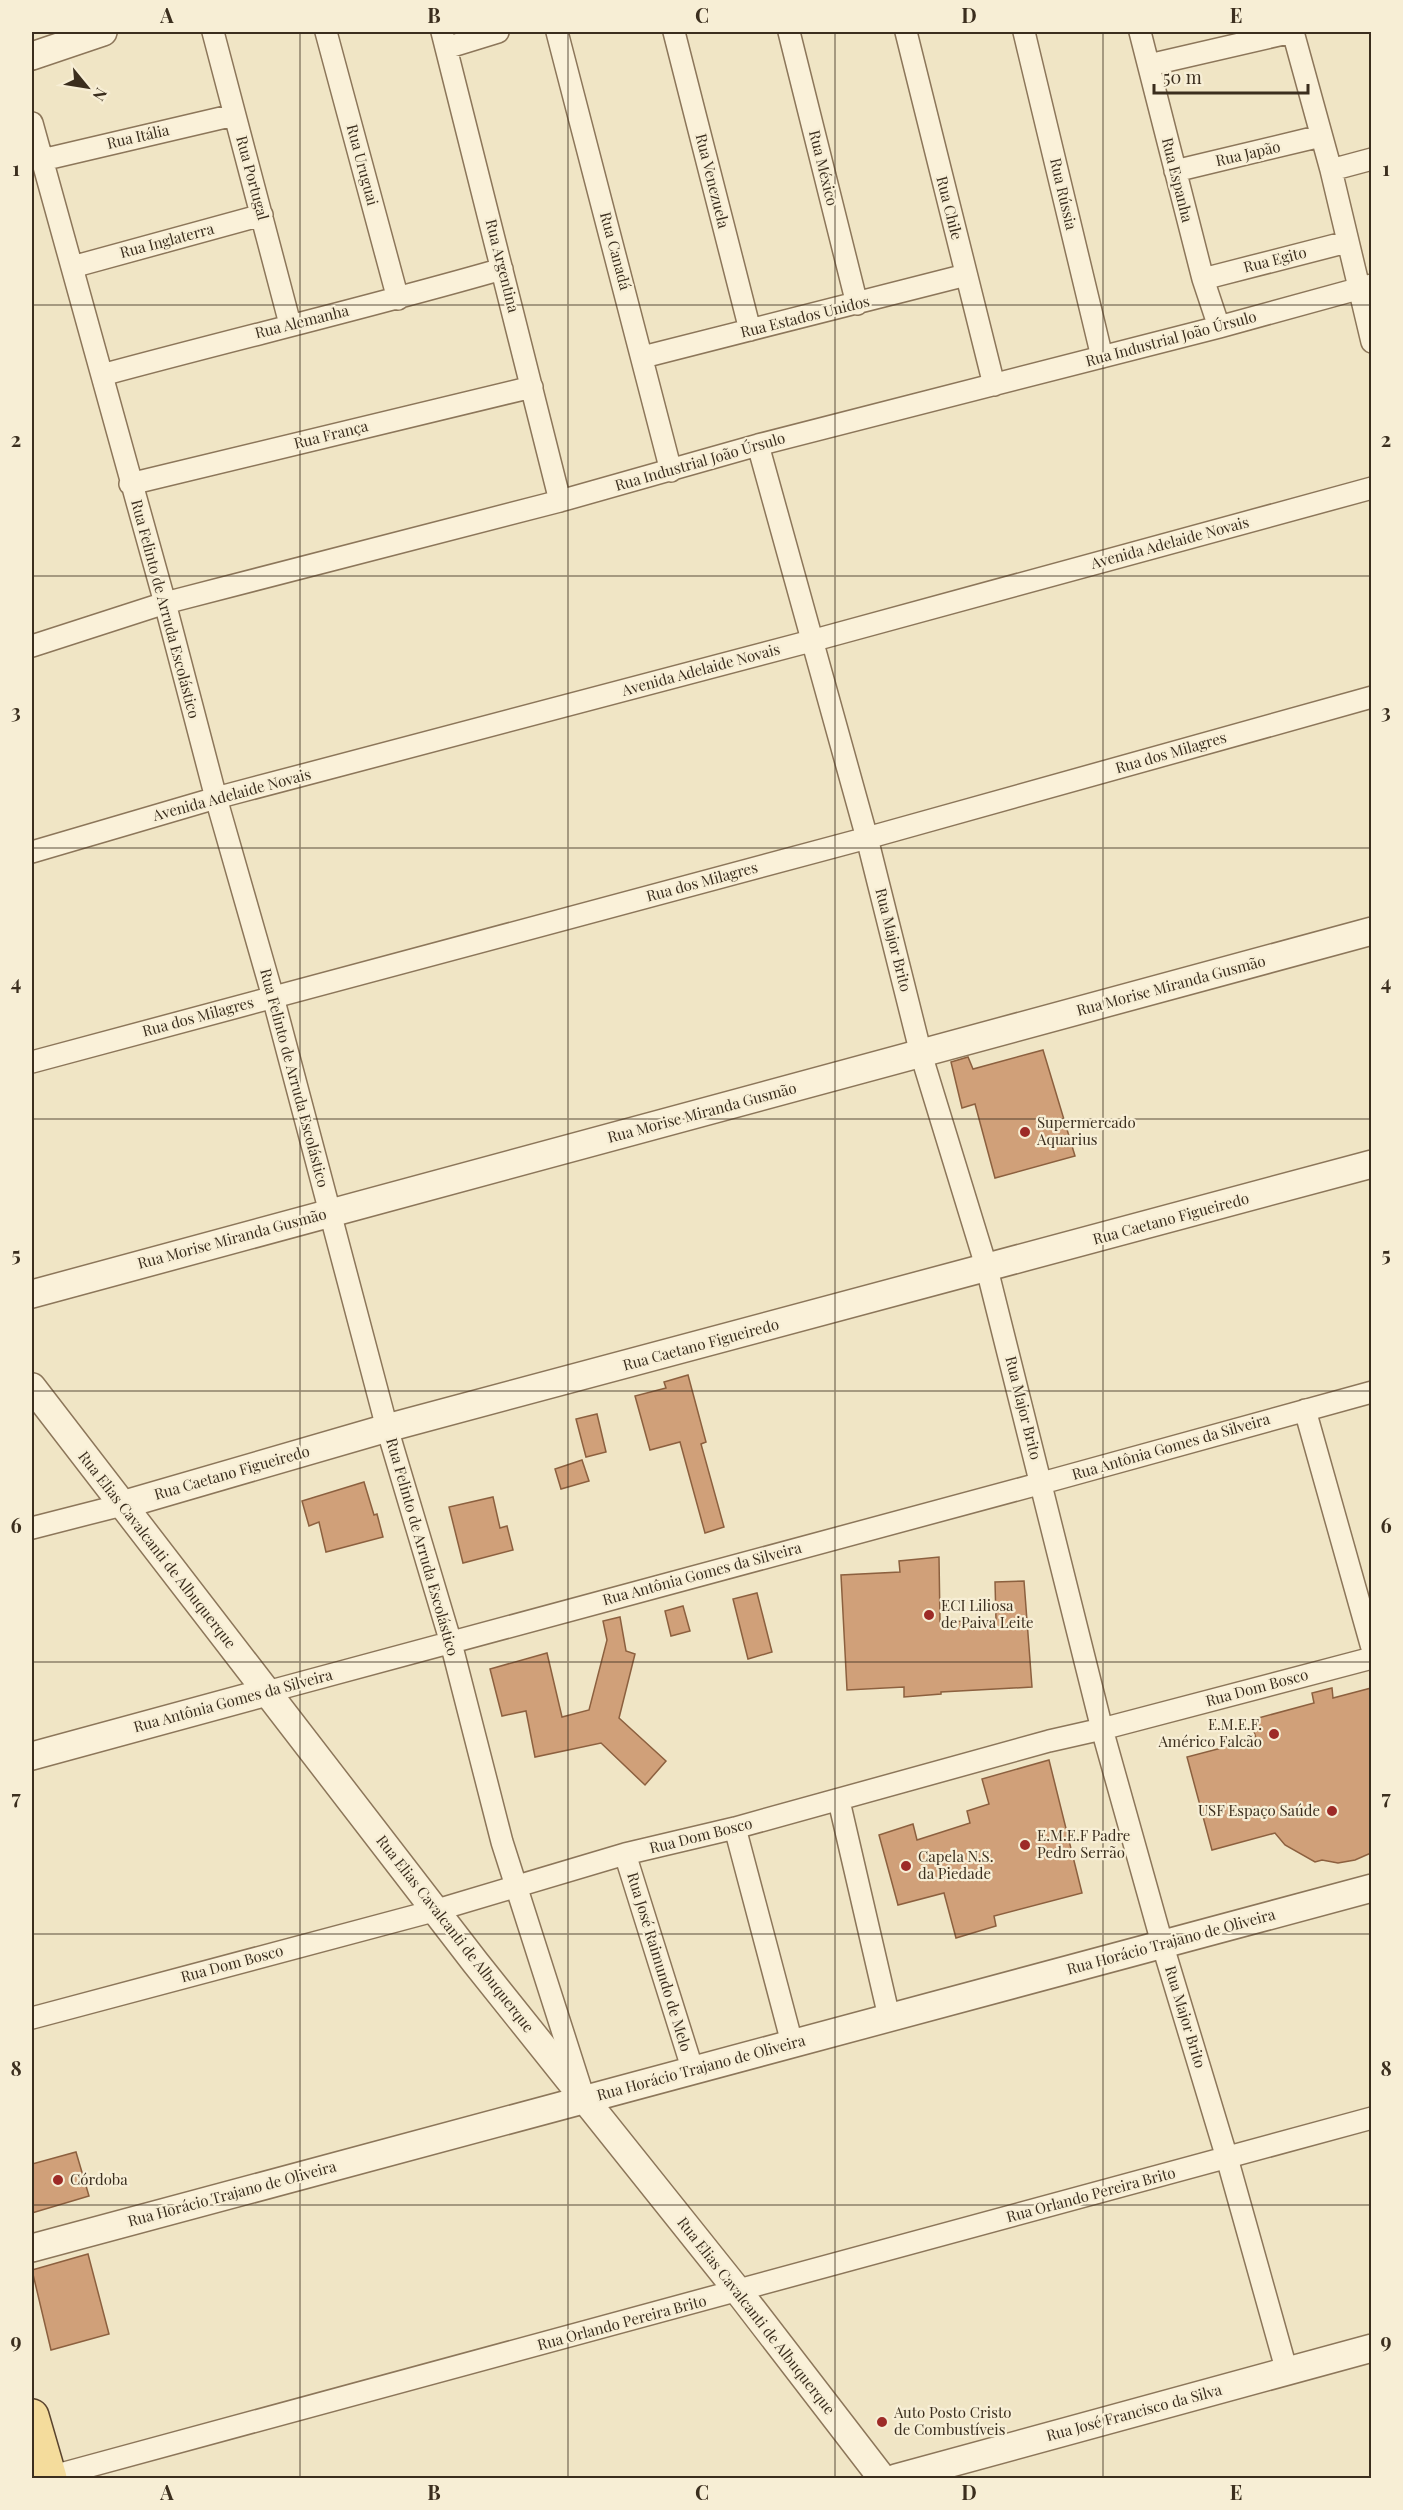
<svg xmlns="http://www.w3.org/2000/svg" width="1403" height="2510" font-family="'Playfair Display',serif">
	<style>
		.building { fill: #d0a079; stroke: #8c603f; stroke-width: 1.5 }
		.lines { fill: none; stroke-linecap: round; stroke-linejoin: round }
		.minor-casing { stroke: #8c765a; stroke-width: 24 }
		.tertiary-casing { stroke: #8c765a; stroke-width: 30 }
		.primary-casing { stroke: #5a442e; stroke-width: 36 }
		.minor { stroke: #faf1d9; stroke-width: 21 }
		.tertiary { stroke: #faf1d9; stroke-width: 27 }
		.primary { stroke: #f4dc9c; stroke-width: 33 }
		.grid { fill: none; stroke: #3b2e1e; stroke-width: 1.5; stroke-opacity: 0.55 }
		.poi-dot { fill: #9d2b27; stroke: #f7eed5; stroke-width: 2 }
		.labels { text-anchor: middle; stroke-width: 4.5; stroke-linejoin: round; paint-order: stroke }
		.street-label { font-size: 15px; fill: #3b2e1e; stroke: #f7eed5 }
		.poi-label { font-size: 15px; fill: #3b2e1e; stroke: #f7eed5; text-anchor: start }
		.neatline { fill: none; stroke: #3b2e1e; stroke-width: 2 }
		.grid-label { font-size: 20px; text-anchor: middle; font-weight: bold; fill: #3b2e1e }
	</style>
	<rect width="100%" height="100%" fill="#f0e5c5"/>
	<!-- building -->
	<path class="building" d="M 1043,1050 L 1075,1156 L 995,1178 L 975,1104 L 962,1108 L 951,1062 L 968,1057 L 973,1069 Z
		M 688,1375 L 706,1442 L 701,1444 L 724,1527 L 705,1533 L 680,1442 L 650,1450 L 635,1396 L 666,1388 L 664,1382 Z
		M 597,1414 L 606,1452 L 586,1457 L 576,1419 Z
		M 582,1460 L 589,1481 L 561,1489 L 555,1469 Z
		M 364,1482 L 374,1515 L 377,1514 L 383,1537 L 326,1552 L 319,1522 L 309,1526 L 302,1501 Z
		M 493,1497 L 500,1528 L 507,1526 L 513,1550 L 463,1563 L 449,1507 Z
		M 939,1557 L 940,1622 L 996,1620 L 995,1582 L 1024,1581 L 1032,1687 L 941,1692 L 941,1694 L 904,1697 L 904,1687 L 847,1690 L 841,1575 L 900,1572 L 899,1561 Z
		M 757,1593 L 772,1652 L 748,1659 L 733,1599 Z
		M 683,1606 L 690,1631 L 671,1636 L 665,1611 Z
		M 620,1617 L 626,1651 L 635,1654 L 619,1718 L 666,1761 L 645,1785 L 601,1743 L 535,1757 L 526,1711 L 502,1716 L 490,1669 L 547,1653 L 562,1717 L 589,1710 L 607,1640 L 603,1621 Z
		M 1332,1688 L 1333,1698 L 1371,1688 L 1371,1853 L 1355,1860 L 1338,1863 L 1322,1860 L 1315,1862 L 1285,1845 L 1275,1833 L 1212,1850 L 1187,1757 L 1256,1739 L 1251,1720 L 1314,1703 L 1312,1693 Z
		M 1049,1760 L 1082,1893 L 994,1916 L 996,1926 L 956,1938 L 944,1893 L 898,1905 L 879,1835 L 913,1824 L 917,1840 L 970,1823 L 967,1811 L 989,1804 L 982,1779 Z
		M 76,2152 L 89,2196 L 32,2213 L 32,2164 Z
		M 88,2254 L 109,2334 L 51,2350 L 32,2270 Z"/>
	<g class="lines">
		<defs>
			<path id="minor" d="M 213,32 L 290,324
				M 326,32 L 398,299
				M 442,32 L 560,501
				M 557,32 L 671,471
				M 674,32 L 750,330
				M 789,32 L 857,304
				M 906,32 L 994,385
				M 1024,32 L 1102,357
				M 1140,32 L 1203,279 L 1219,327
				M 1293,32 L 1331,170 L 1372,342
				M 446,48 L 498,32
				M 1149,65 L 1292,32
				M 32,123 L 165,603 L 216,798 L 273,997 L 387,1428 L 451,1643 L 502,1842 L 581,2089
				M 42,160 L 234,115
				M 1331,170 L 1372,159
				M 1175,171 L 1321,136
				M 72,267 L 262,215
				M 1203,279 L 1347,242
				M 643,357 L 966,275
				M 102,375 C 235,339 370,307 502,269
				M 758,445 L 867,838 L 921,1054 L 987,1269 L 1102,1729 L 1162,1943 L 1227,2158 L 1287,2372
				M 130,484 L 532,387
				M 32,646 L 165,603 L 560,501 L 758,445 L 1219,327 L 1372,285
				M 32,852 L 216,798 L 811,641 L 1372,488
				M 32,1062 L 867,838 L 1372,697
				M 1305,1410 L 1372,1648
				M 32,1528 L 122,1505
				M 267,1692 L 1042,1483 L 1372,1392
				M 839,1801 L 889,2017
				M 735,1828 L 792,2043
				M 625,1854 L 693,2071
				M 32,2018 L 437,1910 L 625,1854 L 735,1828 L 1049,1741 L 1102,1729 L 1372,1658
				M 46,2478 L 1372,2118"/>
			<path id="tertiary" d="M 32,56 L 103,32
				M 32,1294 L 1372,931
				M 32,1387 L 475,1962 L 738,2291 L 882,2478
				M 122,1505 L 387,1428 L 1372,1164
				M 32,1756 L 267,1692
				M 32,2248 L 1372,1888
				M 896,2478 L 1372,2348"/>
			<path id="primary" d="M 32,2416 L 50,2478"/>
		</defs>
		<!-- minor casing -->
		<use href="#minor" class="minor-casing"/>
		<!-- tertiary casing -->
		<use href="#tertiary" class="tertiary-casing"/>
		<!-- primary casing -->
		<use href="#primary" class="primary-casing"/>
		<!-- minor -->
		<use href="#minor" class="minor"/>
		<!-- tertiary -->
		<use href="#tertiary" class="tertiary"/>
		<!-- primary -->
		<use href="#primary" class="primary"/>
	</g>
	<!-- grid -->
	<path class="grid" d="M 300,32 L 300,2478M 568,32 L 568,2478M 835,32 L 835,2478M 1103,32 L 1103,2478M 32,305 L 1372,305M 32,576 L 1372,576M 32,848 L 1372,848M 32,1119 L 1372,1119M 32,1391 L 1372,1391M 32,1662 L 1372,1662M 32,1934 L 1372,1934M 32,2205 L 1372,2205"/>
	<!-- markers -->
	<g class="poi-dot">
		<circle cx="1025" cy="1132" r="6"/>
		<circle cx="929" cy="1615" r="6"/>
		<circle cx="1274" cy="1734" r="6"/>
		<circle cx="1332" cy="1811" r="6"/>
		<circle cx="1025" cy="1845" r="6"/>
		<circle cx="906" cy="1866" r="6"/>
		<circle cx="58" cy="2180" r="6"/>
		<circle cx="882" cy="2422" r="6"/>
	</g>
	<g class="labels">
		<!-- street labels -->
		<g class="street-label">
			<text transform="translate(138 137) rotate(-13)" y="5">Rua Itália</text>
			<text transform="translate(1248 154) rotate(-13)" y="5">Rua Japão</text>
			<text transform="translate(362 165) rotate(75)" y="5">Rua Uruguai</text>
			<text transform="translate(823 168) rotate(76)" y="5">Rua México</text>
			<text transform="translate(252 178) rotate(75)" y="5">Rua Portugal</text>
			<text transform="translate(1177 180) rotate(76)" y="5">Rua Espanha</text>
			<text transform="translate(712 181) rotate(76)" y="5">Rua Venezuela</text>
			<text transform="translate(1063 194) rotate(77)" y="5">Rua Rússia</text>
			<text transform="translate(949 208) rotate(76)" y="5">Rua Chile</text>
			<text transform="translate(167 241) rotate(-15)" y="5">Rua Inglaterra</text>
			<text transform="translate(615 251) rotate(75)" y="5">Rua Canadá</text>
			<text transform="translate(1275 260) rotate(-14)" y="5">Rua Egito</text>
			<text transform="translate(502 266) rotate(76)" y="5">Rua Argentina</text>
			<text transform="translate(805 317) rotate(-14)" y="5">Rua Estados Unidos</text>
			<text transform="translate(302 322) rotate(-14)" y="5">Rua Alemanha</text>
			<text transform="translate(1171 339) rotate(-15)" y="5">Rua Industrial João Úrsulo</text>
			<text transform="translate(331 435) rotate(-14)" y="5">Rua França</text>
			<text transform="translate(700 462) rotate(-16)" y="5">Rua Industrial João Úrsulo</text>
			<text transform="translate(1170 543) rotate(-15)" y="5">Avenida Adelaide Novais</text>
			<text transform="translate(165 609) rotate(75)" y="5">Rua Felinto de Arruda Escolástico</text>
			<text transform="translate(701 670) rotate(-15)" y="5">Avenida Adelaide Novais</text>
			<text transform="translate(1171 753) rotate(-16)" y="5">Rua dos Milagres</text>
			<text transform="translate(232 795) rotate(-15)" y="5">Avenida Adelaide Novais</text>
			<text transform="translate(702 882) rotate(-15)" y="5">Rua dos Milagres</text>
			<text transform="translate(893 940) rotate(76)" y="5">Rua Major Brito</text>
			<text transform="translate(1171 986) rotate(-15)" y="5">Rua Morise Miranda Gusmão</text>
			<text transform="translate(198 1017) rotate(-15)" y="5">Rua dos Milagres</text>
			<text transform="translate(294 1078) rotate(75)" y="5">Rua Felinto de Arruda Escolástico</text>
			<text transform="translate(702 1113) rotate(-15)" y="5">Rua Morise Miranda Gusmão</text>
			<text transform="translate(1171 1219) rotate(-15)" y="5">Rua Caetano Figueiredo</text>
			<text transform="translate(232 1239) rotate(-15)" y="5">Rua Morise Miranda Gusmão</text>
			<text transform="translate(701 1345) rotate(-15)" y="5">Rua Caetano Figueiredo</text>
			<text transform="translate(1023 1408) rotate(76)" y="5">Rua Major Brito</text>
			<text transform="translate(1171 1447) rotate(-16)" y="5">Rua Antônia Gomes da Silveira</text>
			<text transform="translate(232 1473) rotate(-16)" y="5">Rua Caetano Figueiredo</text>
			<text transform="translate(422 1547) rotate(74)" y="5">Rua Felinto de Arruda Escolástico</text>
			<text transform="translate(157 1550) rotate(52)" y="5">Rua Elias Cavalcanti de Albuquerque</text>
			<text transform="translate(702 1574) rotate(-15)" y="5">Rua Antônia Gomes da Silveira</text>
			<text transform="translate(1257 1688) rotate(-15)" y="5">Rua Dom Bosco</text>
			<text transform="translate(233 1701) rotate(-15)" y="5">Rua Antônia Gomes da Silveira</text>
			<text transform="translate(701 1836) rotate(-14)" y="5">Rua Dom Bosco</text>
			<text transform="translate(455 1934) rotate(52)" y="5">Rua Elias Cavalcanti de Albuquerque</text>
			<text transform="translate(1171 1942) rotate(-15)" y="5">Rua Horácio Trajano de Oliveira</text>
			<text transform="translate(659 1962) rotate(73)" y="5">Rua José Raimundo de Melo</text>
			<text transform="translate(232 1964) rotate(-15)" y="5">Rua Dom Bosco</text>
			<text transform="translate(1185 2017) rotate(73)" y="5">Rua Major Brito</text>
			<text transform="translate(701 2068) rotate(-15)" y="5">Rua Horácio Trajano de Oliveira</text>
			<text transform="translate(232 2194) rotate(-15)" y="5">Rua Horácio Trajano de Oliveira</text>
			<text transform="translate(1091 2195) rotate(-15)" y="5">Rua Orlando Pereira Brito</text>
			<text transform="translate(756 2316) rotate(52)" y="5">Rua Elias Cavalcanti de Albuquerque</text>
			<text transform="translate(622 2323) rotate(-15)" y="5">Rua Orlando Pereira Brito</text>
			<text transform="translate(1134 2413) rotate(-15)" y="5">Rua José Francisco da Silva</text>
		</g>
		<!-- poi labels -->
		<g class="poi-label">
			<text x="1037" y="1128">Supermercado<tspan x="1037" dy="17">Aquarius</tspan></text>
			<text x="941" y="1611">ECI Liliosa<tspan x="941" dy="17">de Paiva Leite</tspan></text>
			<text x="1262" y="1730" text-anchor="end">E.M.E.F.<tspan x="1262" dy="17">Américo Falcão</tspan></text>
			<text x="1320" y="1816" text-anchor="end">USF Espaço Saúde</text>
			<text x="1037" y="1841">E.M.E.F Padre<tspan x="1037" dy="17">Pedro Serrão</tspan></text>
			<text x="918" y="1862">Capela N.S.<tspan x="918" dy="17">da Piedade</tspan></text>
			<text x="70" y="2185">Córdoba</text>
			<text x="894" y="2418">Auto Posto Cristo<tspan x="894" dy="17">de Combustíveis</tspan></text>
		</g>
	</g>
	<!-- border -->
	<rect width="1403" height="2510" fill="none" stroke="#f7eed5" stroke-width="66"/>
	<!-- north arrow -->
	<g transform="translate(87 87) rotate(120)" stroke="#f7eed5" stroke-width="4.5" paint-order="stroke">
	<path d="M0-4.5L10 22L0 15L-10 22Z" fill="#3b2e1e"/>
	<text y="-9" font-size="16" font-weight="bold" text-anchor="middle" fill="#3b2e1e">N</text>
	</g>
	<!-- scale -->
	<path d="M1154 84v9h154v-9" fill="none" stroke="#3b2e1e" stroke-width="3"/>
	<text x="1163" y="84" font-size="18" fill="#3b2e1e" stroke="#f7eed5" stroke-width="4.5" paint-order="stroke">50 m</text>
	<rect x="33" y="33" width="1337" height="2444" class="neatline"/>
	<g class="grid-label">
		<text x="167" y="23">A</text>
		<text x="434" y="23">B</text>
		<text x="702" y="23">C</text>
		<text x="969" y="23">D</text>
		<text x="1236" y="23">E</text>
		<text x="16" y="176">1</text>
		<text x="1386" y="176">1</text>
		<text x="16" y="447">2</text>
		<text x="1386" y="447">2</text>
		<text x="16" y="719">3</text>
		<text x="1386" y="719">3</text>
		<text x="16" y="990">4</text>
		<text x="1386" y="990">4</text>
		<text x="16" y="1262">5</text>
		<text x="1386" y="1262">5</text>
		<text x="16" y="1533">6</text>
		<text x="1386" y="1533">6</text>
		<text x="16" y="1805">7</text>
		<text x="1386" y="1805">7</text>
		<text x="16" y="2076">8</text>
		<text x="1386" y="2076">8</text>
		<text x="16" y="2348">9</text>
		<text x="1386" y="2348">9</text>
		<text x="167" y="2500">A</text>
		<text x="434" y="2500">B</text>
		<text x="702" y="2500">C</text>
		<text x="969" y="2500">D</text>
		<text x="1236" y="2500">E</text>
	</g>
</svg>
